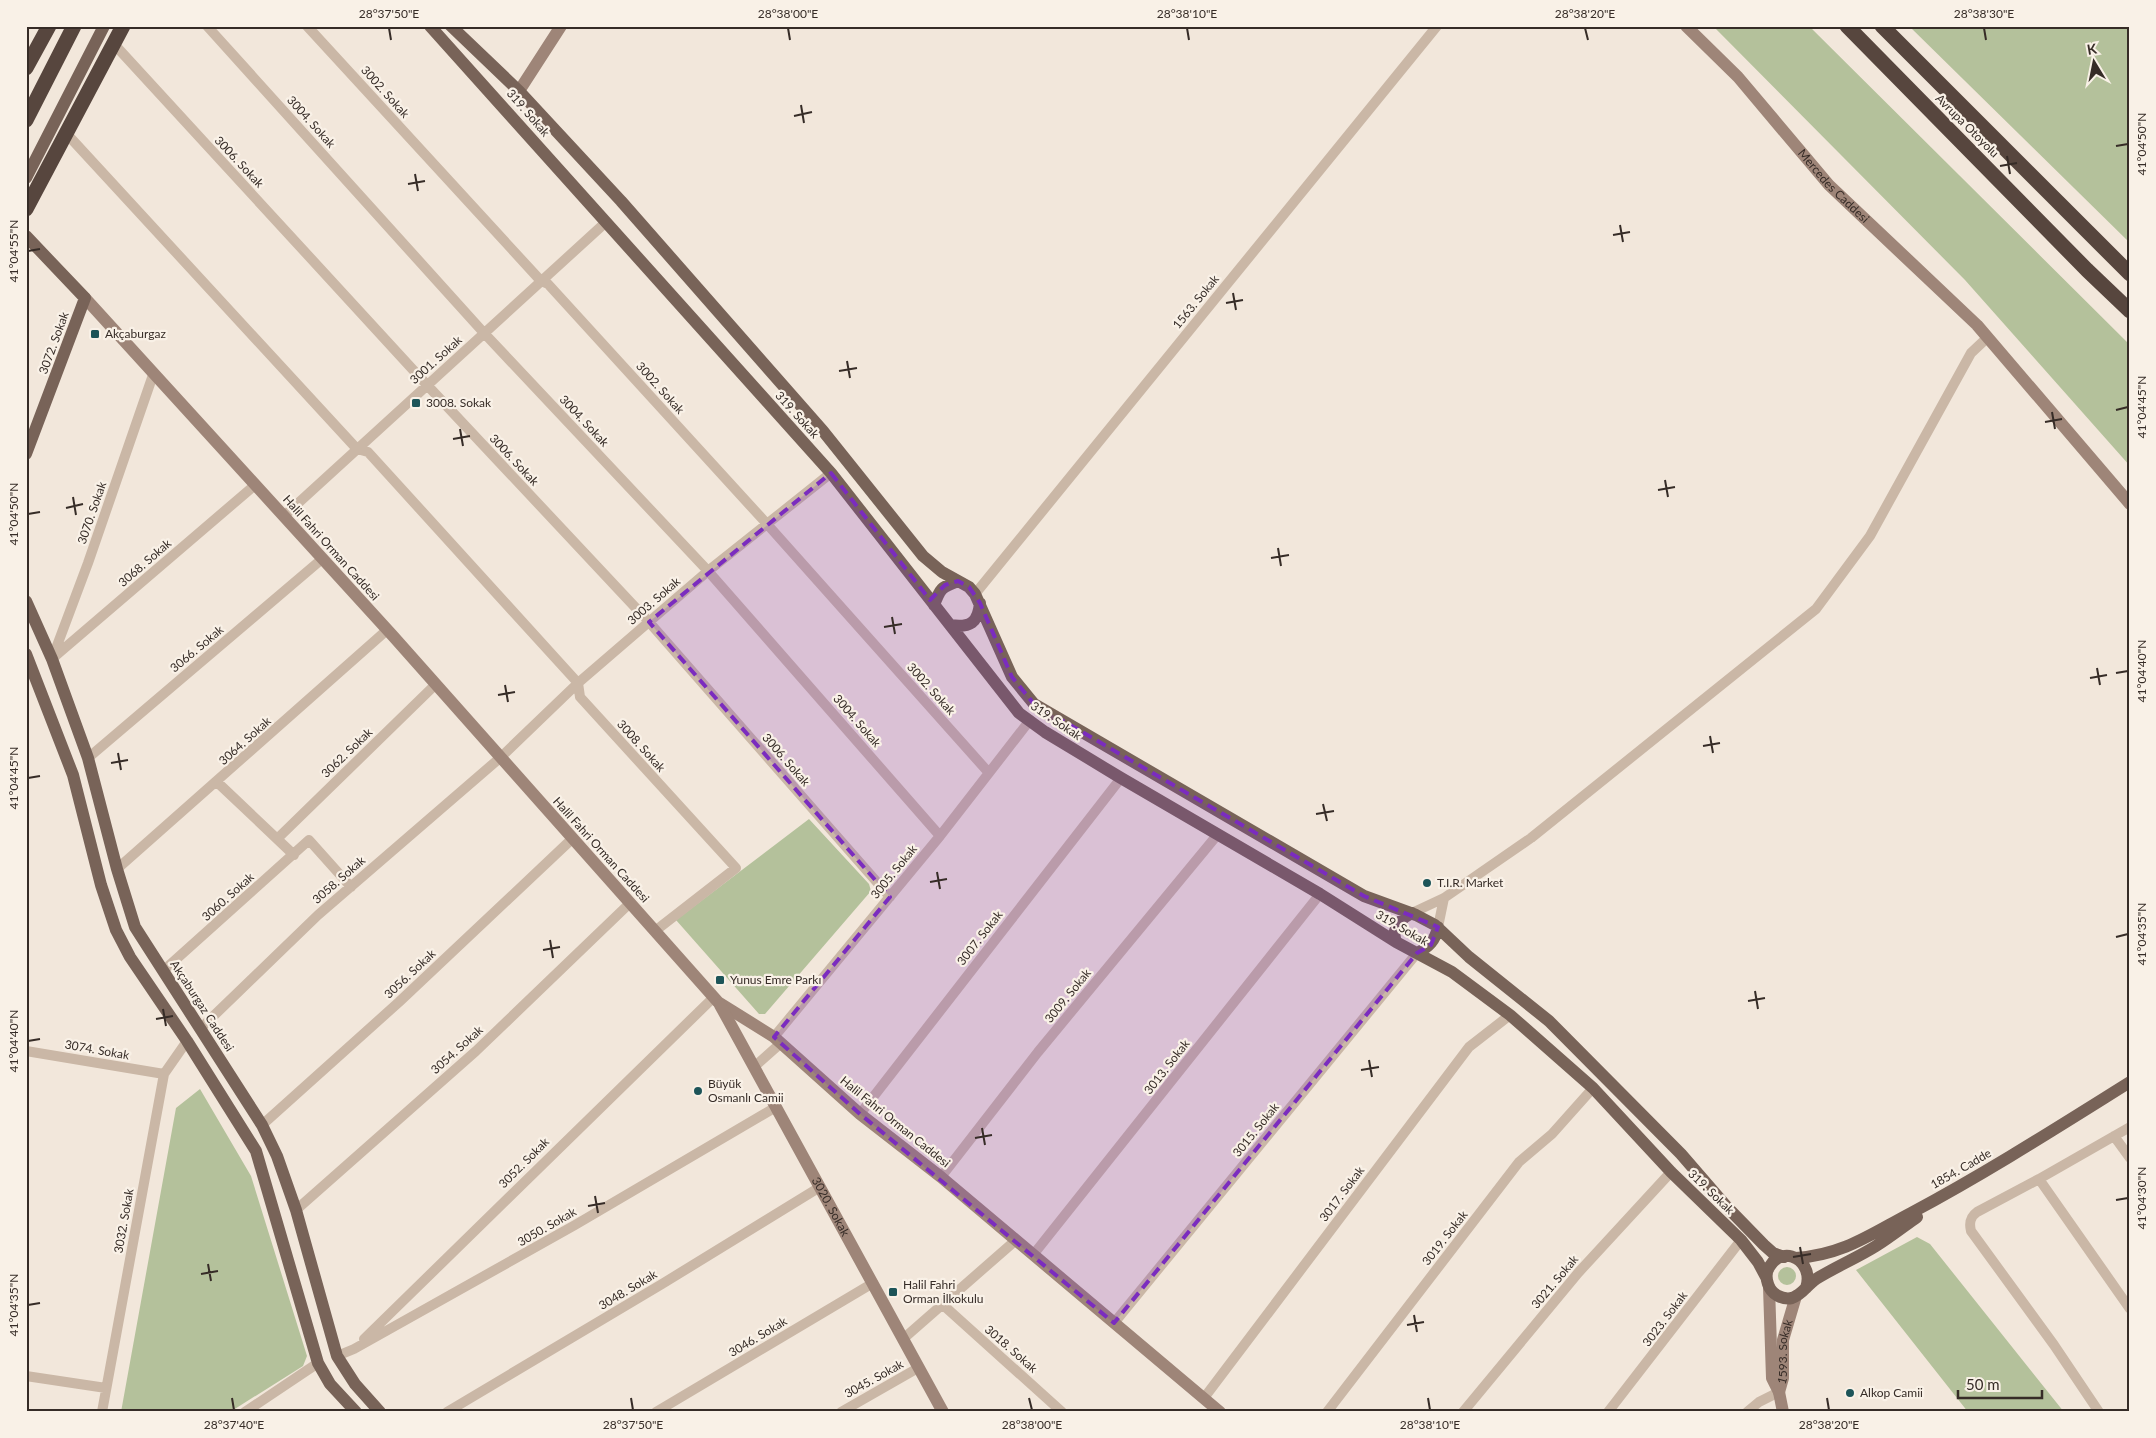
<svg xmlns="http://www.w3.org/2000/svg" width="2156" height="1438" font-family="Lato,sans-serif">
	<style>
		.green { fill: #b4c19b }
		.lines { fill: none; stroke-linecap: round; stroke-linejoin: round }
		.street { stroke: #cab7a6; stroke-width: 10 }
		.secondary { stroke: #9e8578; stroke-width: 12 }
		.primary { stroke: #786358; stroke-width: 12 }
		.highway { stroke: #57463e; stroke-width: 15 }
		.marked { fill: #7b2cbf; fill-opacity: 0.2; stroke: #7b2cbf; stroke-width: 4; stroke-dasharray: 10 6; stroke-linejoin: round }
		.ticks { fill: none; stroke: #362c27; stroke-width: 2 }
		.poi-dot { fill: #1d5458; stroke: #f9f1e7; stroke-width: 2 }
		.labels { text-anchor: middle; stroke-width: 4.5; stroke-linejoin: round; paint-order: stroke }
		.street-label { font-size: 12px; fill: #362c27; stroke: #f9f1e7 }
		.poi-label { font-size: 12px; fill: #362c27; stroke: #f9f1e7; text-anchor: start }
		.neatline { fill: none; stroke: #362c27; stroke-width: 2 }
		.ticks-label { font-size: 12px; text-anchor: middle; fill: #362c27 }
	</style>
	<rect width="100%" height="100%" fill="#f2e7db"/>
	<!-- green -->
	<path class="green" d="M 1713,26 L 1809,26 L 2130,345 L 2130,466 L 1965,280 Z
		M 1909,26 L 2130,26 L 2130,243 Z
		M 809,819 L 869,884 L 871,891 L 765,1014 L 759,1014 L 676,920 Z
		M 200,1089 L 251,1176 L 307,1356 L 303,1366 L 230,1412 L 121,1412 L 176,1108 Z
		M 1917,1237 L 1930,1244 L 2064,1412 L 1968,1412 L 1856,1270 Z
		M1778 1276a9 9 0 1 1 18 0a9 9 0 1 1-18 0Z"/>
	<g class="lines">
		<!-- street -->
		<path class="street" d="M 207,26 L 484,333 L 708,571 L 940,836
			M 307,26 L 541,281 L 548,284 L 767,524 L 989,773
			M 114,44 L 427,385 L 649,622 L 890,897
			M 66,133 L 357,449 L 368,452 L 578,683 L 580,697 L 736,868 L 655,931
			M 284,516 L 605,223
			M 975,594 L 1437,26
			M 53,658 L 255,485
			M 52,659 L 88,563 L 153,375
			M 88,758 L 322,559
			M 217,782 L 294,855
			M 277,839 L 436,684
			M 117,869 L 387,630
			M 1412,913 L 1444,898 L 1531,838 L 1816,609 L 1870,536 L 1971,353 L 1988,337
			M 1438,927 L 1444,898
			M 163,971 L 309,840 L 351,887
			M 200,1029 L 318,915 L 501,757 L 578,683 L 708,571 L 831,473
			M 774,1037 L 940,836 L 1030,720
			M 26,1051 L 164,1074
			M 754,1067 L 781,1043
			M 860,1114 L 1121,778
			M 262,1125 L 399,1002 L 573,838
			M 2114,1136 L 2130,1158
			M 941,1177 L 1038,1052 L 1218,834
			M 2039,1179 L 2130,1309
			M 296,1210 L 476,1051 L 630,903
			M 1033,1255 L 1320,894
			M 942,1304 L 1062,1412
			M 1114,1323 L 1417,953
			M 364,1339 L 714,997
			M 903,1339 L 1016,1240
			M 337,1356 L 354,1349 L 575,1225 L 776,1107
			M 26,1376 L 106,1388
			M 1204,1398 L 1469,1047 L 1510,1015
			M 102,1412 L 164,1074 L 187,1041
			M 245,1412 L 318,1363
			M 447,1412 L 662,1284 L 820,1187
			M 656,1412 L 873,1283
			M 841,1412 L 918,1368
			M 1327,1412 L 1519,1162 L 1552,1134 L 1593,1088
			M 1463,1412 L 1578,1273 L 1671,1172
			M 1608,1412 L 1741,1240
			M 1747,1412 L 1759,1402 L 1779,1392
			M 2099,1412 L 2054,1345 L 1971,1231 C 1969,1223 1970,1217 1977,1212 L 2039,1179 L 2130,1127"/>
		<!-- secondary -->
		<g class="secondary">
			<path id="s1" d="M 1686,26 L 1738,77 L 1829,185 L 1977,325 L 2130,504"/>
			<path d="M 519,91 L 561,26"/>
			<path d="M 85,298 L 393,636 L 718,1002 L 774,1037 L 860,1114 L 941,1177 L 1220,1412"/>
			<path id="s2" d="M 720,1005 L 943,1412"/>
			<path d="M 1769,1287 L 1772,1378 L 1779,1392 L 1783,1412"/>
			<path id="s3" d="M 1779,1392 L 1783,1378 L 1783,1340 L 1796,1296"/>
		</g>
		<!-- primary -->
		<path class="primary" d="M 430,26 L 831,473 L 1019,713 L 1045,732 L 1121,778 L 1320,894 L 1396,942 L 1452,972 L 1510,1015 L 1593,1088 L 1671,1172 L 1741,1240 L 1758,1262 L 1766,1277
			M 451,26 L 519,91 L 621,201 L 823,431 L 923,556 L 942,572 L 969,587 L 975,594 L 1012,677 L 1034,704 L 1364,896 L 1416,915 L 1435,925 L 1469,957 L 1549,1021 L 1681,1154 L 1726,1206 L 1764,1245 L 1773,1253 L 1784,1257
			M 26,178 L 104,26
			M 26,236 L 85,298 L 26,454
			M 26,601 L 52,659 L 88,758 L 117,869 L 135,927 L 262,1125 L 277,1156 L 296,1210 L 337,1356 L 355,1384 L 380,1412
			M 934,605 C 940,589 941,587 958,581
			M 950,625 C 970,628 978,623 980,603
			M 26,654 L 73,775 L 101,885 L 116,930 L 130,957 L 187,1041 L 256,1151 L 318,1363 L 330,1384 L 356,1412
			M 1396,942 C 1391,929 1400,919 1412,913
			M 1417,953 C 1429,947 1435,941 1438,927
			M 1796,1258 C 1843,1255 1871,1234 1911,1213 C 1986,1173 2058,1127 2130,1082
			M 1806,1288 C 1815,1262 1784,1243 1770,1266 C 1766,1271 1766,1278 1768,1284 C 1771,1294 1782,1300 1792,1298 C 1802,1295 1807,1285 1816,1279 C 1835,1267 1857,1258 1876,1246 C 1890,1237 1903,1227 1917,1217"/>
		<!-- highway -->
		<path class="highway" d="M 1847,26 L 2087,270 L 2130,311
			M 1882,26 L 2130,274
			M 26,68 L 49,26
			M 26,120 L 74,26
			M 26,209 L 123,26"/>
	</g>
	<!-- marked area -->
	<path class="marked" d="M 831,473 L 930,600 L 945,585 L 958,581 L 969,587 L 980,603 L 1012,677 L 1034,704 L 1364,896 L 1438,927 L 1431,945 L 1417,953 L 1114,1323 L 860,1114 L 774,1037 L 890,897 L 649,622 Z"/>
	<!-- ticks -->
	<path class="ticks" d="M 389,28 L 391,40M 788,28 L 790,40M 1187,28 L 1189,40M 1585,28 L 1588,40M 1984,28 L 1986,40M 801,105 L 804,123M 794,116 L 812,112M 2116,146 L 2128,144M 2007,156 L 2010,174M 2000,166 L 2017,163M 415,174 L 418,191M 408,184 L 425,181M 1620,225 L 1623,242M 1613,235 L 1630,232M 28,251 L 40,249M 1233,293 L 1236,310M 1226,303 L 1243,300M 847,361 L 850,378M 839,371 L 857,368M 2116,410 L 2128,407M 2052,412 L 2055,429M 2045,422 L 2062,419M 460,429 L 463,446M 453,439 L 470,436M 1665,480 L 1668,497M 1658,490 L 1675,487M 73,497 L 76,515M 66,508 L 83,504M 28,514 L 40,512M 1278,548 L 1281,566M 1271,558 L 1289,555M 892,617 L 895,634M 884,627 L 902,624M 2097,668 L 2100,685M 2116,673 L 2128,671M 2090,678 L 2107,675M 505,685 L 508,702M 498,695 L 515,692M 1710,736 L 1713,753M 1703,746 L 1720,743M 118,753 L 121,770M 111,763 L 128,760M 28,778 L 40,776M 1323,804 L 1327,821M 1316,814 L 1334,811M 937,872 L 940,889M 930,882 L 947,879M 2116,937 L 2128,934M 550,940 L 553,958M 543,950 L 560,947M 1755,991 L 1758,1009M 1748,1001 L 1765,998M 163,1009 L 166,1026M 156,1019 L 173,1016M 28,1041 L 40,1039M 1369,1060 L 1372,1077M 1361,1070 L 1379,1067M 982,1128 L 985,1145M 975,1138 L 992,1135M 595,1196 L 598,1213M 2116,1200 L 2128,1198M 588,1206 L 605,1203M 1800,1247 L 1803,1264M 1793,1257 L 1811,1254M 208,1264 L 211,1281M 201,1274 L 218,1271M 28,1305 L 40,1303M 1414,1315 L 1417,1332M 1407,1325 L 1424,1322M 232,1398 L 234,1410M 631,1398 L 633,1410M 1029,1398 L 1032,1410M 1428,1398 L 1430,1410M 1827,1398 L 1829,1410"/>
	<!-- markers -->
	<g class="poi-dot">
		<rect x="90" y="329" width="10" height="10" rx="2.5"/>
		<rect x="411" y="398" width="10" height="10" rx="2.5"/>
		<circle cx="1427" cy="883" r="5"/>
		<rect x="715" y="975" width="10" height="10" rx="2.5"/>
		<circle cx="698" cy="1091" r="5"/>
		<rect x="888" y="1287" width="10" height="10" rx="2.5"/>
		<circle cx="1850" cy="1393" r="5"/>
	</g>
	<g class="labels">
		<!-- street labels -->
		<g class="street-label">
			<text transform="translate(385 92) rotate(48)" y="4">3002. Sokak</text>
			<text transform="translate(528 113) rotate(49)" y="4">319. Sokak</text>
			<text transform="translate(311 122) rotate(48)" y="4">3004. Sokak</text>
			<text transform="translate(1967 126) rotate(45)" y="4">Avrupa Otoyolu</text>
			<text transform="translate(239 162) rotate(47)" y="4">3006. Sokak</text>
			<text dy="4" stroke="none"><textPath href="#s1" startOffset="218">Mercedes Caddesi</textPath></text>
			<text transform="translate(1196 302) rotate(-51)" y="4">1563. Sokak</text>
			<text transform="translate(54 343) rotate(-70)" y="4">3072. Sokak</text>
			<text transform="translate(436 360) rotate(-42)" y="4">3001. Sokak</text>
			<text transform="translate(660 388) rotate(48)" y="4">3002. Sokak</text>
			<text transform="translate(797 415) rotate(48)" y="4">319. Sokak</text>
			<text transform="translate(584 421) rotate(47)" y="4">3004. Sokak</text>
			<text transform="translate(514 460) rotate(47)" y="4">3006. Sokak</text>
			<text transform="translate(92 513) rotate(-71)" y="4">3070. Sokak</text>
			<text transform="translate(331 548) rotate(48)" y="4">Halil Fahri Orman Caddesi</text>
			<text transform="translate(145 563) rotate(-41)" y="4">3068. Sokak</text>
			<text transform="translate(654 601) rotate(-41)" y="4">3003. Sokak</text>
			<text transform="translate(197 649) rotate(-40)" y="4">3066. Sokak</text>
			<text transform="translate(931 689) rotate(48)" y="4">3002. Sokak</text>
			<text transform="translate(857 721) rotate(49)" y="4">3004. Sokak</text>
			<text transform="translate(1056 721) rotate(34)" y="4">319. Sokak</text>
			<text transform="translate(245 741) rotate(-42)" y="4">3064. Sokak</text>
			<text transform="translate(641 746) rotate(48)" y="4">3008. Sokak</text>
			<text transform="translate(347 753) rotate(-44)" y="4">3062. Sokak</text>
			<text transform="translate(786 760) rotate(49)" y="4">3006. Sokak</text>
			<text transform="translate(601 850) rotate(48)" y="4">Halil Fahri Orman Caddesi</text>
			<text transform="translate(894 872) rotate(-51)" y="4">3005. Sokak</text>
			<text transform="translate(339 880) rotate(-41)" y="4">3058. Sokak</text>
			<text transform="translate(228 897) rotate(-42)" y="4">3060. Sokak</text>
			<text transform="translate(1402 928) rotate(30)" y="4">319. Sokak</text>
			<text transform="translate(980 938) rotate(-52)" y="4">3007. Sokak</text>
			<text transform="translate(410 974) rotate(-43)" y="4">3056. Sokak</text>
			<text transform="translate(1068 996) rotate(-51)" y="4">3009. Sokak</text>
			<text transform="translate(202 1006) rotate(57)" y="4">Akçaburgaz Caddesi</text>
			<text transform="translate(97 1050) rotate(10)" y="4">3074. Sokak</text>
			<text transform="translate(457 1050) rotate(-42)" y="4">3054. Sokak</text>
			<text transform="translate(1167 1067) rotate(-52)" y="4">3013. Sokak</text>
			<text transform="translate(895 1122) rotate(39)" y="4">Halil Fahri Orman Caddesi</text>
			<text transform="translate(1256 1130) rotate(-51)" y="4">3015. Sokak</text>
			<text transform="translate(524 1163) rotate(-45)" y="4">3052. Sokak</text>
			<text transform="translate(1961 1169) rotate(-30)" y="4">1854. Cadde</text>
			<text transform="translate(1711 1192) rotate(44)" y="4">319. Sokak</text>
			<text transform="translate(1342 1194) rotate(-53)" y="4">3017. Sokak</text>
			<text dy="4" stroke="none"><textPath href="#s2" startOffset="230">3020. Sokak</textPath></text>
			<text transform="translate(124 1221) rotate(-80)" y="4">3032. Sokak</text>
			<text transform="translate(547 1227) rotate(-30)" y="4">3050. Sokak</text>
			<text transform="translate(1445 1238) rotate(-52)" y="4">3019. Sokak</text>
			<text transform="translate(1555 1282) rotate(-50)" y="4">3021. Sokak</text>
			<text transform="translate(628 1290) rotate(-31)" y="4">3048. Sokak</text>
			<text transform="translate(1665 1319) rotate(-53)" y="4">3023. Sokak</text>
			<text transform="translate(758 1337) rotate(-31)" y="4">3046. Sokak</text>
			<text transform="translate(1011 1349) rotate(41)" y="4">3018. Sokak</text>
			<text dy="4" stroke="none"><textPath href="#s3" startOffset="41">1593. Sokak</textPath></text>
			<text transform="translate(874 1379) rotate(-29)" y="4">3045. Sokak</text>
		</g>
		<!-- poi labels -->
		<g class="poi-label">
			<text x="105" y="338">Akçaburgaz</text>
			<text x="426" y="407">3008. Sokak</text>
			<text x="1437" y="887">T.I.R. Market</text>
			<text x="730" y="984">Yunus Emre Parkı</text>
			<text x="708" y="1088">Büyük<tspan x="708" dy="14">Osmanlı Camii</tspan></text>
			<text x="903" y="1289">Halil Fahri<tspan x="903" dy="14">Orman İlkokulu</tspan></text>
			<text x="1860" y="1397">Alkop Camii</text>
		</g>
	</g>
	<!-- border -->
	<rect width="2156" height="1438" fill="none" stroke="#f9f1e7" stroke-width="55"/>
	<!-- north arrow -->
	<g transform="translate(2094 62) rotate(350)" stroke="#f9f1e7" stroke-width="4" paint-order="stroke">
	<path d="M0-4L9 19L0 12L-9 19Z" fill="#362c27"/>
	<text y="-8" font-size="14" font-weight="bold" text-anchor="middle" fill="#362c27">K</text>
	</g>
	<!-- scale -->
	<path d="M1958 1390v8h84v-8" fill="none" stroke="#362c27" stroke-width="2.5"/>
	<text x="1966" y="1390" font-size="15" fill="#362c27" stroke="#f9f1e7" stroke-width="4" paint-order="stroke">50 m</text>
	<rect x="28" y="28" width="2100" height="1382" class="neatline"/>
	<g class="ticks-label">
		<text x="389" y="18">28°37'50"E</text>
		<text x="788" y="18">28°38'00"E</text>
		<text x="1187" y="18">28°38'10"E</text>
		<text x="1585" y="18">28°38'20"E</text>
		<text x="1984" y="18">28°38'30"E</text>
		<text transform="translate(2142 144) rotate(-90)" y="4">41°04'50"N</text>
		<text transform="translate(14 251) rotate(-90)" y="4">41°04'55"N</text>
		<text transform="translate(2142 407) rotate(-90)" y="4">41°04'45"N</text>
		<text transform="translate(14 514) rotate(-90)" y="4">41°04'50"N</text>
		<text transform="translate(2142 671) rotate(-90)" y="4">41°04'40"N</text>
		<text transform="translate(14 778) rotate(-90)" y="4">41°04'45"N</text>
		<text transform="translate(2142 934) rotate(-90)" y="4">41°04'35"N</text>
		<text transform="translate(14 1041) rotate(-90)" y="4">41°04'40"N</text>
		<text transform="translate(2142 1198) rotate(-90)" y="4">41°04'30"N</text>
		<text transform="translate(14 1305) rotate(-90)" y="4">41°04'35"N</text>
		<text x="234" y="1429">28°37'40"E</text>
		<text x="633" y="1429">28°37'50"E</text>
		<text x="1032" y="1429">28°38'00"E</text>
		<text x="1430" y="1429">28°38'10"E</text>
		<text x="1829" y="1429">28°38'20"E</text>
	</g>
</svg>
